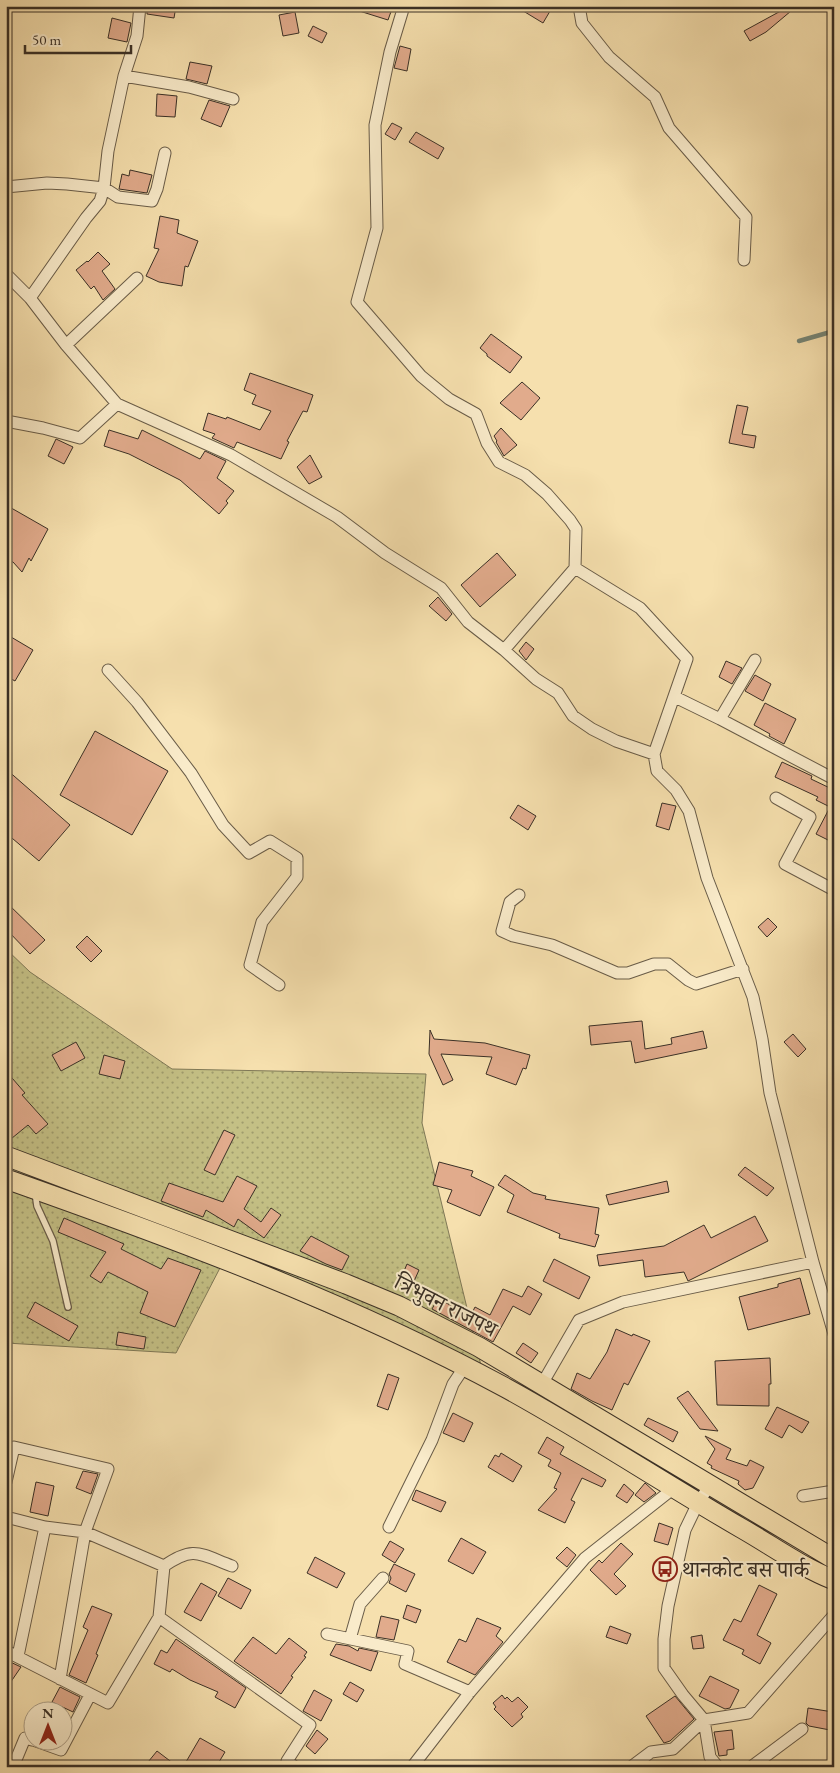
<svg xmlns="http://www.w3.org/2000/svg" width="840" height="1773" font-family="'EB Garamond','Noto Serif Devanagari',serif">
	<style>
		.grass { fill: url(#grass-dots); stroke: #7f7856 }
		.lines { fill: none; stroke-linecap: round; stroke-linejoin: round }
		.stream { stroke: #758576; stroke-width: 4.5 }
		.building { fill: #e1ab8c; stroke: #3a3026 }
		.service-casing { stroke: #695c48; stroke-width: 8 }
		.minor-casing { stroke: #695c48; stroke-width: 13 }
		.trunk-casing { stroke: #3a3026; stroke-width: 21 }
		.service { stroke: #f9ebca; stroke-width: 5.5 }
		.minor { stroke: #f9ebca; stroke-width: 11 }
		.trunk { stroke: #f6e0ae; stroke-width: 19 }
		.labels { text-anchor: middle; stroke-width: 4; stroke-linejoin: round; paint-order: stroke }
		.street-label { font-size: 22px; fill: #3a3026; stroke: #f9ebca }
		.poi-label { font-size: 22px; fill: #3a3026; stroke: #f9ebca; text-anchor: start }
	</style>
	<defs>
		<pattern id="grass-dots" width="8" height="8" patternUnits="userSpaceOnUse" patternTransform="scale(1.25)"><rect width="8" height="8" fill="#c4c085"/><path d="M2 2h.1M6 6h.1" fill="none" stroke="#a09c6d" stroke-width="1.8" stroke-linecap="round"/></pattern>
	</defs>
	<rect width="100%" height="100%" fill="#f6e0ae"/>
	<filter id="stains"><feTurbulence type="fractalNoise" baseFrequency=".004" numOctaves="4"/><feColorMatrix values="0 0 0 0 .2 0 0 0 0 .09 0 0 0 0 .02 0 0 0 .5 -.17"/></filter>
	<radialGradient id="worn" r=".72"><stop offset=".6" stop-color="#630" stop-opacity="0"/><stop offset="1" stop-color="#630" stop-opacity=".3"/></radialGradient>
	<!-- grass -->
	<path class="grass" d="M 6,949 L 30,972 L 172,1069 L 426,1074 L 422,1123 L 485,1382 L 221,1266 L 176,1353 L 6,1343 Z"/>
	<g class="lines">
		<!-- stream -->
		<path class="stream" d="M 799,341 L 834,331"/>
	</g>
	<!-- building -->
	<path class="building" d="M 147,6 L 176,6 L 174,18 L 147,14 Z
		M 353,6 L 393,6 L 388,20 L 353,9 Z
		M 515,6 L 553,6 L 543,23 Z
		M 788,7 L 791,11 L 766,32 L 750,41 L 744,31 Z
		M 295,12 L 299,33 L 283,36 L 279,15 Z
		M 112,18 L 131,23 L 127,42 L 108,38 Z
		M 313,26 L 327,33 L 322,43 L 308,36 Z
		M 400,46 L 411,49 L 407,71 L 394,68 Z
		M 190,62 L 212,66 L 207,84 L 186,79 Z
		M 157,94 L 177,96 L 175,117 L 156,116 Z
		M 209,100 L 230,106 L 221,127 L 201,119 Z
		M 392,123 L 402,128 L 395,140 L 385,134 Z
		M 416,132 L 444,148 L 438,159 L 409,142 Z
		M 130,170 L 152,175 L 147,193 L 119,189 L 122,174 L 129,176 Z
		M 160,216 L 179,220 L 177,233 L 198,241 L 188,267 L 185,266 L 182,286 L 159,282 L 146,276 L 159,249 L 154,248 Z
		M 98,252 L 110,264 L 102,271 L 115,289 L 103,300 L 94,286 L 91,289 L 76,270 L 87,261 L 88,262 Z
		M 491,334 L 522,357 L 510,373 L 487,356 L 487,354 L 480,348 Z
		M 250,373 L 313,395 L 307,412 L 303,411 L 287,441 L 289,442 L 281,459 L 237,442 L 234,448 L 212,438 L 215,434 L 203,430 L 208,413 L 226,419 L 227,417 L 260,430 L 271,411 L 252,404 L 256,395 L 244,390 Z
		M 522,382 L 540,398 L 521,420 L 500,403 Z
		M 737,405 L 748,407 L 742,434 L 756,436 L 754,448 L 729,443 Z
		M 501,428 L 517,445 L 504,456 L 496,442 L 497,441 L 494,436 Z
		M 109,430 L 138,439 L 142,430 L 200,459 L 205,451 L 226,461 L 217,478 L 234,491 L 226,501 L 228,503 L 219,514 L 180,480 L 129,454 L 104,446 Z
		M 56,439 L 73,447 L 64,464 L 48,456 Z
		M 310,455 L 322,477 L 309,484 L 297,467 Z
		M 6,505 L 48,529 L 31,561 L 29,558 L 22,572 L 13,562 L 6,559 Z
		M 497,553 L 516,575 L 480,607 L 461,585 Z
		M 438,597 L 452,614 L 446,621 L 429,606 Z
		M 6,634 L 33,650 L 15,681 L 6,676 Z
		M 526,642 L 534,649 L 526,660 L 519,651 Z
		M 726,661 L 742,668 L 732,684 L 719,677 Z
		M 755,675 L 771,684 L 763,701 L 745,691 Z
		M 765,703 L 796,719 L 784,744 L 769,736 L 770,734 L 754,725 Z
		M 95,731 L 168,771 L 132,835 L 60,795 Z
		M 782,762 L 812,776 L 811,779 L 834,790 L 834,843 L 816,834 L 830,807 L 816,800 L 818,797 L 775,777 Z
		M 6,769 L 70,825 L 39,861 L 6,833 Z
		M 662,803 L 676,806 L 669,830 L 656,826 Z
		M 518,805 L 536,816 L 528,830 L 510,818 Z
		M 6,902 L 45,940 L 30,954 L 6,929 Z
		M 768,918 L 777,927 L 767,937 L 758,927 Z
		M 87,936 L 102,951 L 91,962 L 76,947 Z
		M 642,1021 L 645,1049 L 672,1044 L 671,1038 L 703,1031 L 707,1048 L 635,1063 L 631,1041 L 591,1045 L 589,1026 Z
		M 430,1030 L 434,1039 L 485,1043 L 530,1055 L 526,1069 L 523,1068 L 516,1085 L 486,1074 L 492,1057 L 441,1054 L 453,1080 L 443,1085 L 429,1054 Z
		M 793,1034 L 806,1049 L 798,1057 L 784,1042 Z
		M 76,1042 L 85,1058 L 61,1071 L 52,1055 Z
		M 104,1055 L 125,1061 L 120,1079 L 99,1074 Z
		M 6,1071 L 25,1093 L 22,1095 L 48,1124 L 36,1134 L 28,1125 L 6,1143 Z
		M 224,1130 L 235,1135 L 215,1175 L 204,1170 Z
		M 439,1162 L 473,1171 L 471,1176 L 494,1187 L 480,1216 L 447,1202 L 452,1190 L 433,1185 Z
		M 745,1167 L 774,1188 L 767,1196 L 738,1175 Z
		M 505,1175 L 533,1193 L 546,1196 L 545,1199 L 599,1208 L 595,1234 L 599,1235 L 595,1247 L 559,1238 L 560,1234 L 507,1212 L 514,1195 L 498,1185 Z
		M 237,1176 L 257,1186 L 244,1209 L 261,1222 L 271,1208 L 281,1215 L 264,1238 L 238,1219 L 234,1227 L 206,1210 L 203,1217 L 161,1201 L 169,1183 L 223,1202 Z
		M 667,1181 L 669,1192 L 609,1205 L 606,1195 Z
		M 755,1216 L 768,1241 L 688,1281 L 684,1272 L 645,1277 L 643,1260 L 599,1266 L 597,1255 L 664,1246 L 704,1225 L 711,1238 Z
		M 64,1218 L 124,1244 L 121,1249 L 161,1269 L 168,1258 L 201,1270 L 175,1327 L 140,1313 L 148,1292 L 108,1272 L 101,1283 L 90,1276 L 106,1252 L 58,1232 Z
		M 311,1236 L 349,1256 L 342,1270 L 326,1264 L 300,1251 Z
		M 554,1259 L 590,1277 L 579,1299 L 543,1281 Z
		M 407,1264 L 419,1270 L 411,1288 L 399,1283 Z
		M 800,1278 L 810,1314 L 748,1330 L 739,1297 L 778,1287 L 778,1284 Z
		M 528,1286 L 542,1294 L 530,1315 L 513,1306 L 493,1342 L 432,1309 L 438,1298 L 470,1317 L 475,1307 L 490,1315 L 503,1289 L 522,1297 Z
		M 35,1302 L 78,1326 L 69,1341 L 27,1317 Z
		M 616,1329 L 632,1336 L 633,1334 L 650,1341 L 628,1385 L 624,1383 L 612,1410 L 592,1401 L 571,1389 L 577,1373 L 590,1379 L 607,1352 Z
		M 118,1332 L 146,1337 L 144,1349 L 116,1345 Z
		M 523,1343 L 538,1353 L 531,1363 L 516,1353 Z
		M 770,1358 L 771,1384 L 769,1384 L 769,1406 L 717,1405 L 715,1361 Z
		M 388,1374 L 399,1378 L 388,1410 L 377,1406 Z
		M 688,1391 L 718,1431 L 700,1429 L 677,1398 Z
		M 777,1407 L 809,1422 L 802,1433 L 789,1425 L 782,1438 L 765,1429 Z
		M 453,1413 L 473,1423 L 464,1442 L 443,1433 Z
		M 648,1418 L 678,1432 L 673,1442 L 644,1425 Z
		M 705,1436 L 731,1449 L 726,1459 L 747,1466 L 750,1460 L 764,1467 L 753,1488 L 745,1490 L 738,1484 L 739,1481 L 711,1468 L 712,1466 L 707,1463 L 715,1449 Z
		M 547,1437 L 564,1447 L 560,1454 L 606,1480 L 602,1487 L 582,1478 L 571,1500 L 575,1502 L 565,1523 L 538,1510 L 557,1489 L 554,1488 L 561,1473 L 548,1466 L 551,1460 L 538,1453 Z
		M 501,1453 L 522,1466 L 513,1482 L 488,1467 L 495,1455 L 499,1457 Z
		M 83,1471 L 98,1474 L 91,1494 L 76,1488 Z
		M 36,1482 L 54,1486 L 48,1516 L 30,1512 Z
		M 645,1483 L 656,1493 L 644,1502 L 635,1495 Z
		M 624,1484 L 634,1493 L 627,1503 L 616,1496 Z
		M 416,1490 L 446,1502 L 441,1512 L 412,1500 Z
		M 659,1523 L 673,1528 L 668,1545 L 654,1541 Z
		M 461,1538 L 486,1552 L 473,1574 L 448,1561 Z
		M 390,1541 L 404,1549 L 395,1563 L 382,1555 Z
		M 621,1543 L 633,1554 L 614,1574 L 626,1586 L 616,1595 L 590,1570 L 599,1560 L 602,1563 Z
		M 567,1547 L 576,1555 L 567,1567 L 556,1558 Z
		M 315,1557 L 345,1573 L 337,1588 L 307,1573 Z
		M 394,1564 L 415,1574 L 406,1592 L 389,1583 L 391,1578 L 389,1574 Z
		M 228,1578 L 251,1590 L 241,1609 L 218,1596 Z
		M 201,1583 L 217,1592 L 201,1621 L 184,1612 Z
		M 759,1585 L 777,1594 L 757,1635 L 771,1643 L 760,1664 L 742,1654 L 744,1650 L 723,1640 L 734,1619 L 741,1622 Z
		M 407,1605 L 421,1610 L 416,1623 L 403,1618 Z
		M 92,1606 L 112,1614 L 96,1654 L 98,1655 L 86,1683 L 69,1675 L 88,1630 L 83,1627 Z
		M 381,1616 L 399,1620 L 394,1640 L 376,1637 Z
		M 477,1618 L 501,1628 L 496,1636 L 503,1642 L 475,1675 L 447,1662 L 459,1639 L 466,1642 Z
		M 610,1626 L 631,1634 L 627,1644 L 606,1637 Z
		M 702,1635 L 704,1648 L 693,1649 L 691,1637 Z
		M 253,1637 L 276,1654 L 289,1638 L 307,1652 L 304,1656 L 306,1657 L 291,1676 L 293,1677 L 281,1694 L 234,1661 Z
		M 176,1639 L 246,1688 L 235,1708 L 215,1697 L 218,1692 L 190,1680 L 172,1669 L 170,1672 L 154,1664 L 161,1650 L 167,1653 Z
		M 336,1644 L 349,1646 L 358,1651 L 359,1648 L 378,1652 L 371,1671 L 330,1655 Z
		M 6,1660 L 21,1667 L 6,1689 Z
		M 710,1676 L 739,1690 L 730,1708 L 725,1709 L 699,1696 Z
		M 350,1682 L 364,1690 L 357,1702 L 343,1694 Z
		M 60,1687 L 80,1697 L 73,1712 L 52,1702 Z
		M 314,1690 L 332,1700 L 321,1721 L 303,1711 Z
		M 502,1695 L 505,1699 L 507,1697 L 512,1702 L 518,1697 L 528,1707 L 521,1714 L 523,1717 L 512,1727 L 494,1709 L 496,1707 L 493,1703 Z
		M 675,1696 L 694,1719 L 670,1741 L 664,1743 L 646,1716 Z
		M 808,1708 L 833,1712 L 830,1730 L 809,1726 L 806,1723 Z
		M 317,1730 L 328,1739 L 315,1754 L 306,1746 Z
		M 732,1730 L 734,1749 L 727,1750 L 727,1755 L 719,1756 L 714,1732 Z
		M 200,1738 L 225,1752 L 216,1767 L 183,1767 Z
		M 157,1751 L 178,1767 L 144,1767 Z"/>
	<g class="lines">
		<defs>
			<path id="service" d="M 35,1192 L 37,1206 L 53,1241 L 68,1307"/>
			<path id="minor" d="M 140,6 L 137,36 L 124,76 L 108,151 L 104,188 L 100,201 L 86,218 L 30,298 L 66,345 L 117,404 L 231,455 L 337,517 L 385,553 L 441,588 L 468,622 L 504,650 L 575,568
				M 404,6 L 390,52 L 375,125 L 377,228 L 357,302 L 421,376 L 449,399 L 476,414 L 487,443 L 499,462 L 525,475 L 547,494 L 570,520 L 576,529 L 575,568 L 640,608 L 687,659 L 654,754 L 657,771 L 676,790 L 689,811 L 707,878 L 753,997 L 762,1039 L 770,1093 L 813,1262 L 834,1334
				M 579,6 L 582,23 L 609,57 L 655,97 L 669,128 L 746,217 L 744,260
				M 124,76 L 189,87 L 233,99
				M 6,187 L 47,183 L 67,184 L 104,188 L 118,197 L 152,201 L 157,189 L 165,153
				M 6,274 L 30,298
				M 66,345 L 137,278
				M 6,421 L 43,428 L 80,438 L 117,404
				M 504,650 L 536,679 L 558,693 L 573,716 L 592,729 L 616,741 L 654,754
				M 108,670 L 137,702 L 191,773 L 223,825 L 249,853 L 270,841 L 297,858 L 297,877 L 262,922 L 250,965 L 279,985
				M 675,697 L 720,719 L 834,779
				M 720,719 L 755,660
				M 776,798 L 810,817 L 785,864 L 834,890
				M 519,895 L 510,902 L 502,931 L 513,936 L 552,945 L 617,973 L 628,973 L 654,964 L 668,964 L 688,980 L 696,984 L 743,969
				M 542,1384 L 579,1320 L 623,1302 L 813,1262
				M 6,1482 L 14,1447 L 108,1469 L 85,1532 L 45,1527 L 6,1517
				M 710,1485 L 698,1503 L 685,1530 L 668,1606 L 664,1639 L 664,1668 L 683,1695 L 704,1720 L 748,1713 L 834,1615
				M 803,1496 L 834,1491
				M 389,1527 L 432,1440 L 453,1384 L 465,1366
				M 164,1566 C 194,1545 200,1554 232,1566
				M 327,1634 L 408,1651 L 405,1664 L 470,1692
				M 350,1639 L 360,1604 L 383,1578
				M 6,1651 L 108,1703 L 159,1617 L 310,1725 L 287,1761 L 295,1767
				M 18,1656 L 45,1527
				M 60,1679 L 85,1532 L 164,1566 L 159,1617
				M 704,1720 L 710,1757 L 718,1767
				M 33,1740 L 61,1750 L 90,1695
				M 13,1767 L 25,1738 L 32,1740
				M 412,1767 L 470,1692 L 585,1558 L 674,1488
				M 631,1767 L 651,1752 L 673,1749 L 704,1720
				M 751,1767 L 802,1729"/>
			<path id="trunk" d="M 6,1156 L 346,1284 L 399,1306 L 479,1347 L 834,1559
				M 6,1179 C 176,1239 347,1302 506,1388 C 586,1432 662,1482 741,1528 C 771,1545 801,1567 834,1580"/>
		</defs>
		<!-- service casing -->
		<use href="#service" class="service-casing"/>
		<!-- minor casing -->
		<use href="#minor" class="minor-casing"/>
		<!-- trunk casing -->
		<use href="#trunk" class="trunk-casing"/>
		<!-- service -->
		<use href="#service" class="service"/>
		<!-- minor -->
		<use href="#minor" class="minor"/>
		<!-- trunk -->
		<use href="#trunk" class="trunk"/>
	</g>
	<!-- icons -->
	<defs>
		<symbol id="bus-ring" viewBox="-11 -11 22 22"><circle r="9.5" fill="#f9ebca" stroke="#8f2418" stroke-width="1.5"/><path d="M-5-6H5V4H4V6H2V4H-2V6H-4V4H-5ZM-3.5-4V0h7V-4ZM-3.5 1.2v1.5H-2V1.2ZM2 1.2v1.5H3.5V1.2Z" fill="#8f2418"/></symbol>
	</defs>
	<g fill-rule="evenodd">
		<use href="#bus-ring" x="651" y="1555" width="28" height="28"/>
	</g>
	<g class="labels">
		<!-- street labels -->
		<g class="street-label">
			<text transform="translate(446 1305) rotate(27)" y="8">त्रिभुवन राजपथ</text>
		</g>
		<!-- poi labels -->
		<g class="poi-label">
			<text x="682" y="1577">थानकोट बस पार्क</text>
		</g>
	</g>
	<!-- margin -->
	<rect width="840" height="1773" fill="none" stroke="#f6e0ae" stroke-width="25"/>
	<rect x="8" y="8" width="825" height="1758" fill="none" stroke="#3a3026" stroke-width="2.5"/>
	<rect x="12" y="12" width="815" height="1748" fill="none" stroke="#3a3026"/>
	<!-- north arrow -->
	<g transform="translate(48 1726)"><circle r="24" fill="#f9ebca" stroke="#ada088"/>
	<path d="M0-4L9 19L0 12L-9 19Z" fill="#8f2418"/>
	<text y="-8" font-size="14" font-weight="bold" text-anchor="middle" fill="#3a3026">N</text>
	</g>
	<!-- scale -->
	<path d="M25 45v8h106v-8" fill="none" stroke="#3a3026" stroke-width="2.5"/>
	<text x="32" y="45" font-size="15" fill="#3a3026" stroke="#f9ebca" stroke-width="4" paint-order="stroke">50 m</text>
	<rect width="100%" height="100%" filter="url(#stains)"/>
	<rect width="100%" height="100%" fill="url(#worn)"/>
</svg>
